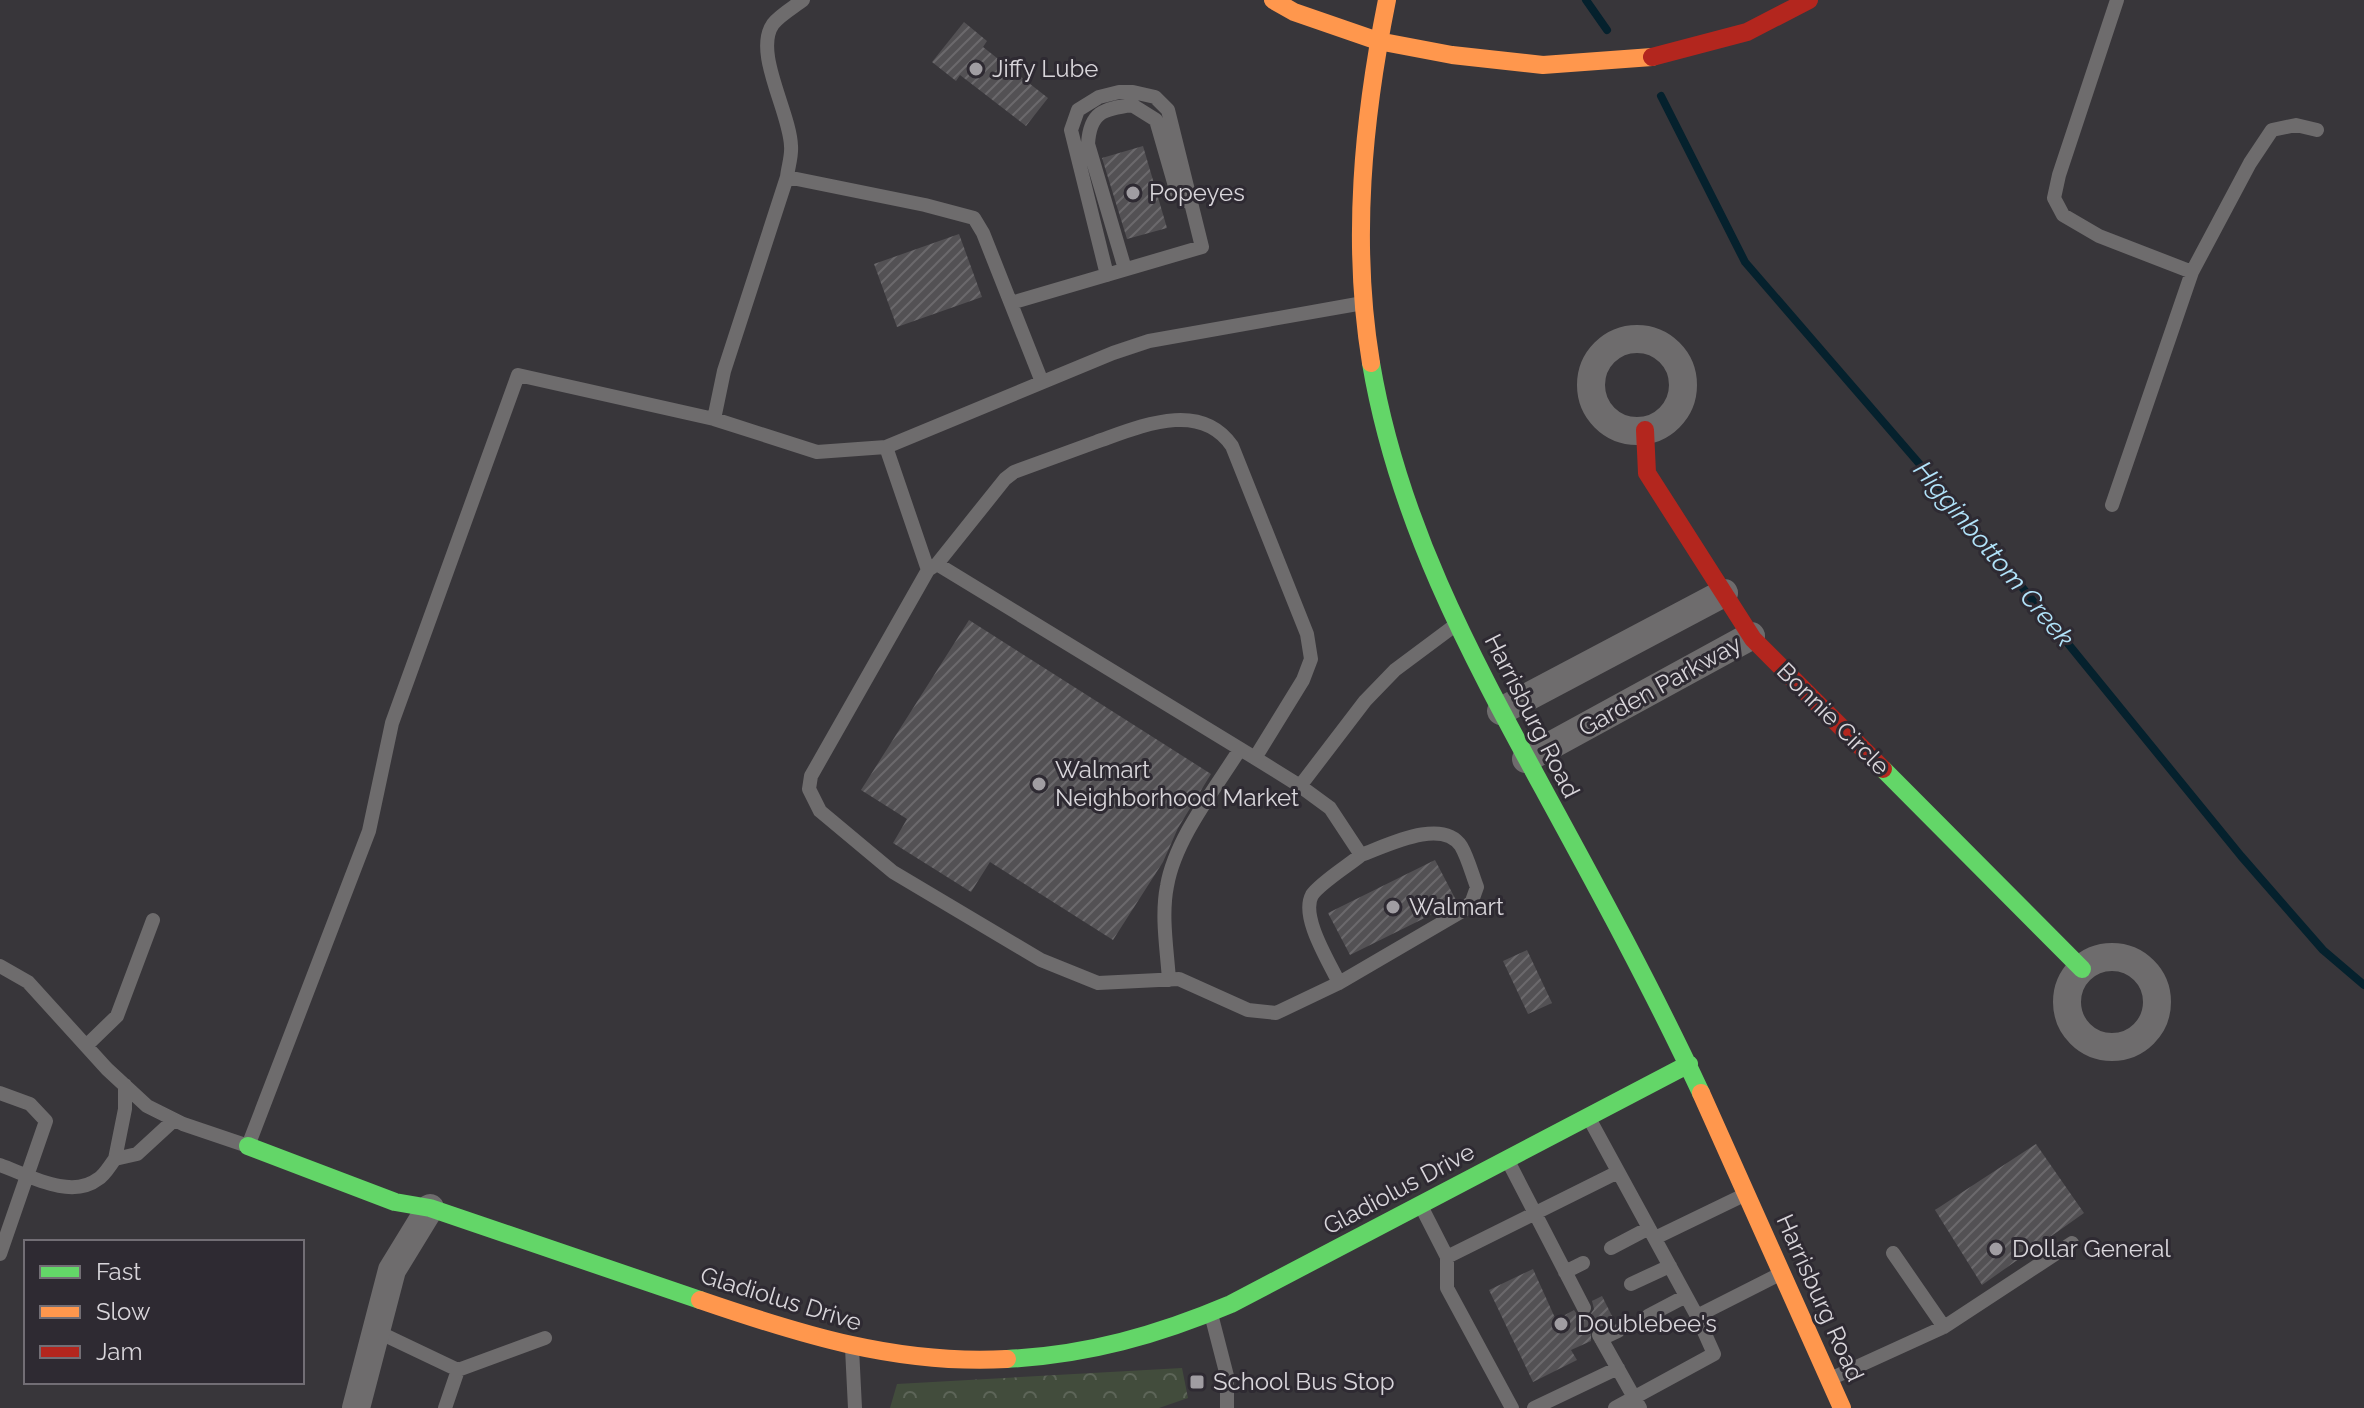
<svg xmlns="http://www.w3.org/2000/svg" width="2364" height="1408" font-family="Raleway,sans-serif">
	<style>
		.park { fill: url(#park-crowns) }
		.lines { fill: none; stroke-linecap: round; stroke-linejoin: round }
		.stream { stroke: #05212d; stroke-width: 8 }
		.building { fill: url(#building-hatch) }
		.lane { stroke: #6e6c6d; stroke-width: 14 }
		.street { stroke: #6e6c6d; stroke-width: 28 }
		.fast { stroke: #63d668; stroke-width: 18 }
		.slow { stroke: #ff974d; stroke-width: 18 }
		.jam { stroke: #b3261e; stroke-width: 18 }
		.poi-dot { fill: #a09da2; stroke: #2e2a32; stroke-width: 3 }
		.labels { text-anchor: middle; stroke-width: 6; stroke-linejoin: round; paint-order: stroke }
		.poi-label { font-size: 24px; fill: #d8d5da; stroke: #2e2a32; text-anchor: start }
		.street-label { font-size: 24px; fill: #d8d5da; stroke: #2e2a32 }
		.water-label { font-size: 26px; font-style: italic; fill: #b1e3fa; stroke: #2e2a32 }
	</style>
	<defs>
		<pattern id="park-crowns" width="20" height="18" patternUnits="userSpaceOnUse" patternTransform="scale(2)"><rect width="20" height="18" fill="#424c3c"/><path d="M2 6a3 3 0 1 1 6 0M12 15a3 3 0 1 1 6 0" fill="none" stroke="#5d6558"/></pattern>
		<pattern id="building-hatch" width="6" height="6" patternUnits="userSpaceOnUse" patternTransform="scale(2)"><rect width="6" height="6" fill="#535154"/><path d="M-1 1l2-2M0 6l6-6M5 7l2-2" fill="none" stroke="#6b696c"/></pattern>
	</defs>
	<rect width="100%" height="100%" fill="#38363a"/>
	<!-- park -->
	<path class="park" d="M 1182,1368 L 1188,1398 L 1159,1408 L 890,1408 L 897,1384 Z"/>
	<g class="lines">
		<!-- stream -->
		<path class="stream" d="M 1586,0 L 1607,30
			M 1661,96 L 1745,262 L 1955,505 L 2241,856 L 2323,950 L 2364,985"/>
	</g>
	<!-- building -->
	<path class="building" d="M 964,22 L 987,41 L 983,47 L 1048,98 L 1026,126 L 960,75 L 956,81 L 932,62 Z
		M 1143,146 L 1167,228 L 1127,239 L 1102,158 Z
		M 959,234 L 982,297 L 897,327 L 874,264 Z
		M 969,620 L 1211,774 L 1178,828 L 1163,862 L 1113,940 L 990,862 L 971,892 L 893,843 L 907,819 L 861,790 Z
		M 1435,860 L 1457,902 L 1350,955 L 1328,913 Z
		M 1527,950 L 1552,1003 L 1528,1014 L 1503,961 Z
		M 2036,1144 L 2084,1213 L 1982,1285 L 1935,1210 Z
		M 1533,1269 L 1556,1320 L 1574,1310 L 1579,1317 L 1589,1316 L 1594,1309 L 1592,1301 L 1602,1296 L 1615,1322 L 1591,1329 L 1591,1341 L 1571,1350 L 1577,1360 L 1533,1382 L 1489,1290 Z"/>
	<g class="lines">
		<!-- lane -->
		<path class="lane" d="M 803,0 C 794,7 780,15 773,24 C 753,52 790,112 791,146 C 792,156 788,167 787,177 L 724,371 L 714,419 L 817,452 L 886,447 L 1113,353 L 1149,341 L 1363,303
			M 2117,0 L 2059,175 L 2054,198 L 2063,215 L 2099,236 L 2192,272
			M 787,177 L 925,205 L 974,218 L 983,233 L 1042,382
			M 1125,269 L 1088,144 C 1090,112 1103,109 1132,105 L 1156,120 L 1177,193 L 1191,204
			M 1011,303 L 1202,247 L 1168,110 L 1155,97 L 1133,92 L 1119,92 L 1099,97 L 1078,110 L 1071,130 L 1107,275
			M 886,447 L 928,570 L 811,776 L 809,789 L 820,811 L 893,872 L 1041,960 L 1098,983 L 1179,979 L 1248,1010 L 1276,1013 L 1339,983
			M 2112,505 L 2192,272 L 2250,163 L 2272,130 L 2296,125 L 2317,130
			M 937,564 L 1255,758
			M 928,570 L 937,564 L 1005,479 L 1014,472 C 1041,462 1069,452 1096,442 C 1139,427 1200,399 1232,446 L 1307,634 L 1311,659 L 1303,680 L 1255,758 L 1300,786
			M 1361,855 C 1349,865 1320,883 1312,895 C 1300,917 1330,963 1339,983 L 1464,910 L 1472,901 L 1477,887 C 1472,874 1468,858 1461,846 C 1442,817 1386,846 1361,855 L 1330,808 L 1300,786 L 1365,701 L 1395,670 L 1454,626
			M 0,966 L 28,982 L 107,1069 L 147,1106 L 183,1124 L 248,1146 L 369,831 L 392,723 L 518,375 L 714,419
			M 1169,980 C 1167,949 1161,916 1167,886 C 1175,839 1215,789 1240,749
			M 86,1046 L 117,1016 L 153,920
			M 125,1085 L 125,1109 L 115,1159 L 137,1154 L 174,1120
			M 0,1093 L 30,1104 L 46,1121 L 0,1254
			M 1590,1120 L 1697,1316 L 1780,1274
			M 1507,1159 L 1584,1308
			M 0,1165 C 28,1175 71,1200 98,1179 C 105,1175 110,1165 115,1159
			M 1422,1208 L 1447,1257 L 1618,1172
			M 1655,1238 L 1744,1195
			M 1611,1248 L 1649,1228
			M 1893,1253 L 1944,1327
			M 1447,1257 L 1447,1288 L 1512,1408
			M 1565,1272 L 1583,1263
			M 1631,1284 L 1670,1266
			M 1211,1314 L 1227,1376 L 1227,1408
			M 1648,1316 L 1686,1296
			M 376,1331 L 458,1370 L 545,1338
			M 1599,1335 L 1640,1408
			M 1601,1339 L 1618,1331
			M 852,1348 L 855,1408
			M 1830,1379 L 1944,1327 L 2072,1243
			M 445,1408 L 458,1370
			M 1534,1408 L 1618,1368
			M 1615,1408 L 1714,1354 L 1697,1316"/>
		<!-- street -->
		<path class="street" d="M1591 385a46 46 0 1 1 92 0a46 46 0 1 1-92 0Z
			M 1501,711 L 1724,593
			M 1526,759 L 1751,636
			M2067 1002a45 45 0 1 1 90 0a45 45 0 1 1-90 0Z
			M 356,1408 L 392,1270 L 430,1208"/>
		<!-- fast -->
		<path class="fast" d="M 1371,363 C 1398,522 1469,652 1545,792 C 1599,891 1653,990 1701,1093
			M 1883,769 L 2082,969
			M 248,1146 L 395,1202 L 430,1208 L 700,1300
			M 1007,1359 C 1087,1355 1158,1335 1231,1304 L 1689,1064"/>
		<!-- slow -->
		<path class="slow" d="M 1273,0 L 1294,12 L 1378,41 L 1452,55 L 1543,65 L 1652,57
			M 1371,363 C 1351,242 1363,119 1387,0
			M 1701,1093 L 1842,1408
			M 700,1300 C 802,1335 898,1365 1007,1359"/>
		<!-- jam -->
		<path class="jam" d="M 1652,57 L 1747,32 L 1809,0
			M 1645,430 L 1647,473 L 1753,639 L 1883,769"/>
	</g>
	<!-- markers -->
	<g class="poi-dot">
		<circle cx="976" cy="69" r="8"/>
		<circle cx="1133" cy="193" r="8"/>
		<circle cx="1039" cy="784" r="8"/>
		<circle cx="1393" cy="907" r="8"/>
		<circle cx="1996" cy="1249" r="8"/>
		<circle cx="1561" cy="1324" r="8"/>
		<rect x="1189" y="1374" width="16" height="16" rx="4"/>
	</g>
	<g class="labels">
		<!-- poi labels -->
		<g class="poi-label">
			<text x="992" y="77">Jiffy Lube</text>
			<text x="1149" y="201">Popeyes</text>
			<text x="1055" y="778">Walmart<tspan x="1055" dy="28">Neighborhood Market</tspan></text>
			<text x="1409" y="915">Walmart</text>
			<text x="2012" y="1257">Dollar General</text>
			<text x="1577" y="1332">Doublebee's</text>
			<text x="1213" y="1390">School Bus Stop</text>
		</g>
		<!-- street labels -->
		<g class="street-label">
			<text transform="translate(1660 686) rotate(-29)" y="8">Garden Parkway</text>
			<text transform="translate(1532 716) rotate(63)" y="8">Harrisburg Road</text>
			<text transform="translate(1833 719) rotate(45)" y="8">Bonnie Circle</text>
			<text transform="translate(1399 1189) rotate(-28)" y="8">Gladiolus Drive</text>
			<text transform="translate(1820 1298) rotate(66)" y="8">Harrisburg Road</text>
			<text transform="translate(781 1299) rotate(17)" y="8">Gladiolus Drive</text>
		</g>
		<!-- water labels -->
		<g class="water-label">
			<text transform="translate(1994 554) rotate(50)" y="9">Higginbottom Creek</text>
		</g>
	</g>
	<!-- legend -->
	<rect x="24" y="1240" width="280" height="144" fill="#2e2a32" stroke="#726e75" stroke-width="2"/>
	<rect x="40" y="1266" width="40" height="12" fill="#63d668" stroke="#726e75" stroke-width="2"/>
	<text x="96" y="1280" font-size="24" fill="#d8d5da">Fast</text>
	<rect x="40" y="1306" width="40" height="12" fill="#ff974d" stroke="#726e75" stroke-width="2"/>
	<text x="96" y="1320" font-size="24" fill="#d8d5da">Slow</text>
	<rect x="40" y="1346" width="40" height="12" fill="#b3261e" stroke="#726e75" stroke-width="2"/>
	<text x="96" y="1360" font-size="24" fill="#d8d5da">Jam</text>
</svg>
